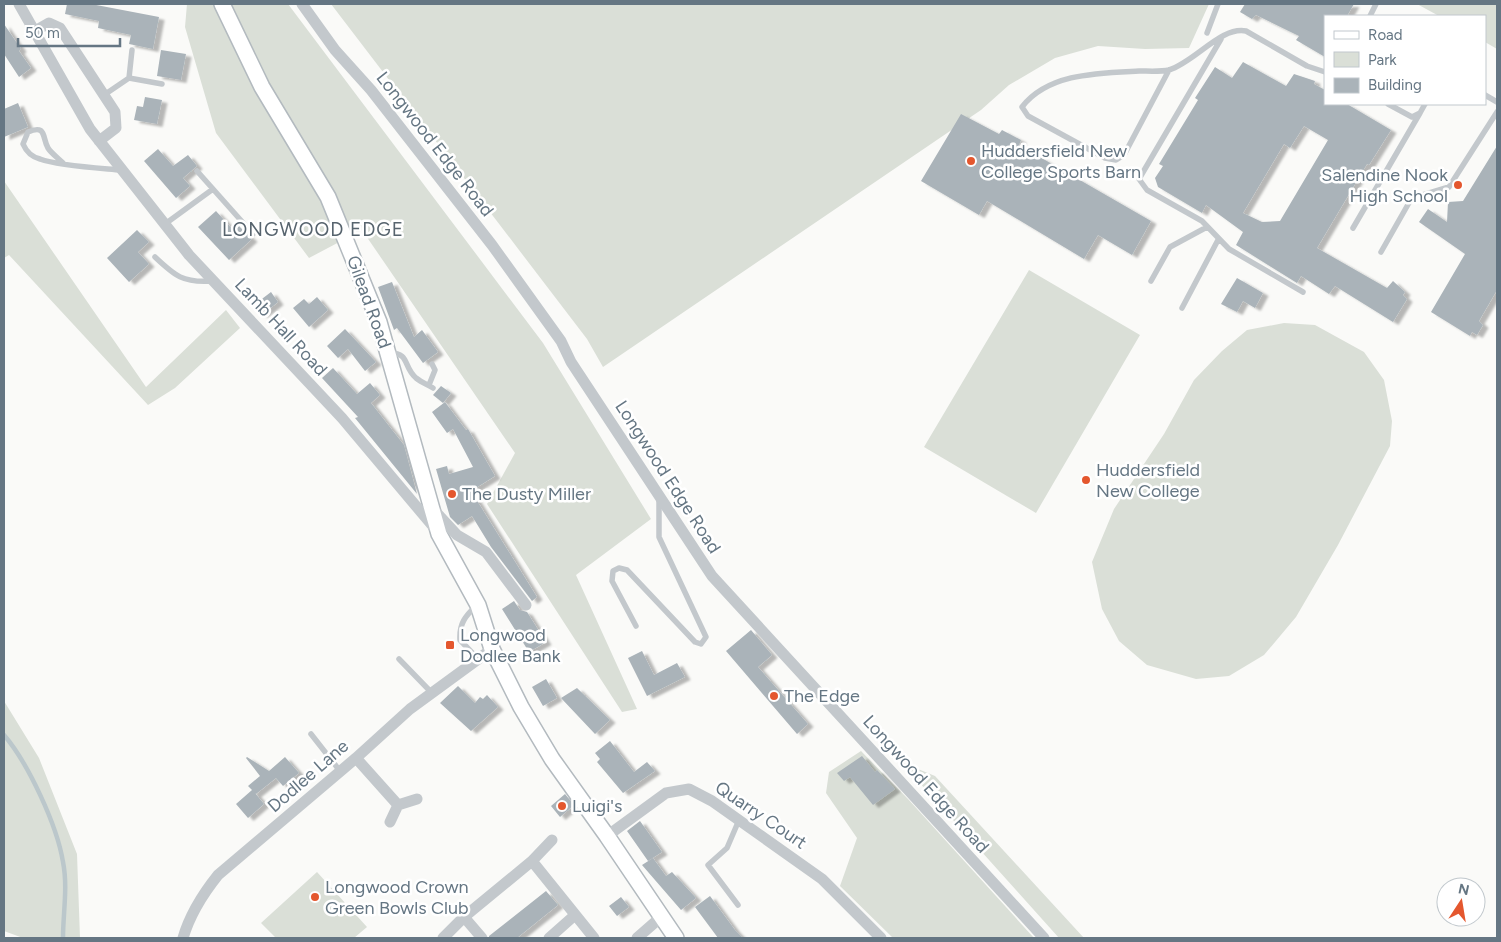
<svg xmlns="http://www.w3.org/2000/svg" width="1501" height="942" font-family="Figtree,sans-serif">
	<style>
		.green { fill: #dadfd7 }
		.lines { fill: none; stroke-linecap: round; stroke-linejoin: round }
		.stream { stroke: #bbc7cb; stroke-width: 4.5 }
		.building { fill: #aab3b9; fill-rule: evenodd; filter: url(#shadow) }
		.secondary-casing { stroke: #b3babf; stroke-width: 18 }
		.lane { stroke: #c3c8cc; stroke-width: 5.5 }
		.street { stroke: #c3c8cc; stroke-width: 11 }
		.secondary { stroke: #fff; stroke-width: 15 }
		.poi-dot { fill: #e4572e; stroke: #fff; stroke-width: 2 }
		.labels { text-anchor: middle; stroke-width: 5; stroke-linejoin: round; paint-order: stroke }
		.street-label { font-size: 18px; fill: #657683; stroke: #fff }
		.poi-label { font-size: 18px; fill: #657683; stroke: #fff; text-anchor: start }
		.neighbourhood-label { font-size: 19px; letter-spacing: 1px; fill: #57646e; stroke: #fff }
	</style>
	<defs>
		<filter id="shadow"><feDropShadow dx="5.5" dy="3" stdDeviation="1" flood-color="#0004"/></filter>
	</defs>
	<rect width="100%" height="100%" fill="#fafaf8"/>
	<!-- green -->
	<path class="green" d="M 187,4 L 288,4 L 543,343 L 651,519 L 576,575 L 637,709 L 622,712 L 487,504 L 515,453 L 362,230 L 309,258 L 216,133 L 185,27 Z
		M 331,4 L 1209,4 L 1189,48 L 1145,49 L 1098,46 L 1055,58 L 1009,85 L 981,110 L 603,367 L 587,339 Z
		M 1417,4 L 1497,4 L 1497,49 L 1485,42 L 1485,16 L 1439,16 Z
		M 4,181 L 146,387 L 226,310 L 240,328 L 175,388 L 148,405 L 9,255 L 4,258 Z
		M 1029,270 L 1140,335 L 1036,513 L 924,447 Z
		M 1284,323 L 1315,325 L 1364,352 L 1384,380 L 1392,421 L 1390,446 L 1338,545 L 1296,617 L 1264,655 L 1229,676 L 1196,679 L 1147,665 L 1119,641 L 1102,609 L 1092,562 L 1114,509 L 1164,434 L 1194,380 L 1222,351 L 1247,330 Z
		M 4,701 L 39,758 L 77,854 L 80,938 L 23,938 L 4,931 Z
		M 861,751 L 908,799 L 1034,938 L 893,938 L 840,886 L 857,838 L 826,793 L 829,772 Z
		M 901,762 L 935,776 L 1084,938 L 1059,938 Z
		M 317,872 L 367,927 L 354,938 L 276,938 L 261,923 Z"/>
	<g class="lines">
		<!-- stream -->
		<path class="stream" d="M 4,735 C 28,763 57,825 63,862 C 68,887 63,913 63,938"/>
	</g>
	<!-- building -->
	<path class="building" d="M 67,4 L 91,4 L 159,17 L 153,49 L 129,44 L 131,35 L 98,28 L 99,21 L 65,14 Z
		M 1245,4 L 1354,4 L 1347,16 L 1325,16 L 1325,57 L 1296,40 L 1299,36 L 1256,15 L 1252,19 L 1240,12 Z
		M 4,24 L 21,49 L 19,51 L 31,68 L 19,77 L 4,54 Z
		M 161,50 L 186,54 L 181,80 L 157,76 Z
		M 1243,62 L 1286,86 L 1294,74 L 1315,81 L 1314,84 L 1325,90 L 1325,104 L 1347,104 L 1391,130 L 1369,165 L 1367,164 L 1317,248 L 1387,288 L 1393,281 L 1405,292 L 1403,295 L 1407,299 L 1393,322 L 1335,286 L 1329,294 L 1301,276 L 1297,283 L 1236,245 L 1243,232 L 1206,205 L 1202,213 L 1158,187 L 1155,178 L 1163,166 L 1159,164 L 1198,100 L 1195,98 L 1215,67 L 1232,78 ZM 1304,126 L 1328,140 L 1280,221 L 1262,222 L 1243,213 L 1284,144 L 1290,148 Z
		M 145,97 L 162,100 L 157,124 L 134,120 L 137,106 L 143,107 Z
		M 18,103 L 28,127 L 4,137 L 4,109 Z
		M 961,114 L 999,134 L 1002,130 L 1021,140 L 1019,145 L 1151,221 L 1132,255 L 1098,235 L 1084,259 L 987,201 L 979,215 L 921,181 Z
		M 1497,146 L 1497,290 L 1479,321 L 1483,325 L 1477,335 L 1472,332 L 1470,336 L 1431,312 L 1465,254 L 1419,222 L 1428,209 L 1447,222 L 1448,202 L 1463,201 Z
		M 158,149 L 173,166 L 188,155 L 197,166 L 183,178 L 190,186 L 176,198 L 144,161 Z
		M 216,211 L 234,231 L 239,226 L 252,239 L 229,260 L 198,227 Z
		M 137,230 L 149,242 L 138,252 L 149,264 L 129,282 L 107,258 Z
		M 1237,278 L 1263,293 L 1255,308 L 1243,301 L 1237,312 L 1221,304 Z
		M 392,282 L 414,337 L 422,330 L 438,352 L 423,363 L 397,328 L 394,330 L 378,287 Z
		M 271,292 L 278,302 L 262,315 L 254,305 Z
		M 317,297 L 328,310 L 309,327 L 293,308 L 304,299 L 309,304 Z
		M 345,329 L 376,362 L 365,371 L 348,349 L 338,358 L 327,346 Z
		M 333,368 L 357,394 L 370,383 L 380,395 L 371,403 L 404,445 L 417,494 L 355,418 L 358,417 L 322,378 Z
		M 441,386 L 451,393 L 443,403 L 433,395 Z
		M 445,402 L 466,430 L 468,429 L 495,476 L 471,491 L 537,597 L 532,601 L 491,547 L 472,516 L 458,525 L 450,517 L 436,469 L 447,466 L 449,474 L 473,467 L 453,429 L 447,433 L 432,412 Z
		M 514,601 L 520,610 L 527,612 L 546,642 L 529,652 L 502,609 Z
		M 751,630 L 772,655 L 758,667 L 808,724 L 797,734 L 726,651 Z
		M 642,651 L 654,675 L 677,663 L 685,677 L 647,696 L 628,658 Z
		M 546,679 L 557,698 L 543,706 L 532,687 Z
		M 458,686 L 475,703 L 480,697 L 483,699 L 487,695 L 498,707 L 471,731 L 440,703 Z
		M 577,688 L 610,720 L 595,734 L 561,698 Z
		M 610,741 L 634,772 L 647,762 L 655,771 L 623,793 L 597,762 L 600,759 L 595,753 Z
		M 862,756 L 875,772 L 877,770 L 895,789 L 873,805 L 850,777 L 844,781 L 837,773 Z
		M 247,757 L 269,771 L 285,757 L 299,773 L 283,786 L 276,778 L 256,794 L 255,793 L 264,804 L 248,818 L 236,804 L 252,790 L 248,786 L 260,776 L 246,758 Z
		M 565,794 L 574,805 L 560,817 L 551,806 Z
		M 640,821 L 662,852 L 648,861 L 627,831 Z
		M 653,858 L 666,876 L 672,872 L 696,898 L 681,910 L 642,865 Z
		M 546,891 L 558,905 L 517,938 L 489,938 L 489,936 Z
		M 710,896 L 735,930 L 743,938 L 718,938 L 695,907 Z
		M 621,897 L 629,907 L 617,916 L 609,906 Z"/>
	<g class="lines">
		<defs>
			<path id="secondary" d="M 222,4 L 262,87 L 328,197 L 379,322 L 439,534 L 478,605 L 492,649 L 521,707 L 552,759 L 607,836 L 676,938"/>
		</defs>
		<!-- secondary casing -->
		<use href="#secondary" class="secondary-casing"/>
		<!-- lane -->
		<path class="lane" d="M 1370,16 L 1376,4
			M 1207,33 L 1218,4
			M 1221,39 L 1139,179 L 1147,190 L 1202,221 L 1229,249 L 1303,292
			M 132,50 L 129,78 L 162,84
			M 1169,70 L 1124,155 L 1116,160 L 1105,158 L 1028,116 L 1022,107 C 1048,73 1099,73 1139,71 C 1148,71 1160,72 1169,70 C 1195,62 1221,26 1246,31 L 1307,66 L 1325,72
			M 104,95 L 129,78
			M 1485,95 L 1497,102
			M 1388,104 L 1412,117 L 1420,113 L 1425,104
			M 63,163 C 58,158 51,153 48,148 C 42,138 47,124 28,132 L 23,144 C 26,151 32,157 40,159 C 59,166 99,168 121,170
			M 197,171 L 253,234
			M 165,224 L 213,189
			M 1353,228 L 1420,113
			M 1381,252 L 1410,201 L 1416,197 L 1449,187 L 1497,112
			M 155,257 C 175,276 183,283 212,281
			M 1151,281 L 1170,247 L 1207,227
			M 1182,308 L 1218,240
			M 390,353 C 410,353 403,367 416,378 C 421,382 428,385 433,388
			M 429,385 L 435,370 L 432,364
			M 477,605 C 465,616 459,624 460,640 L 478,659
			M 636,626 L 612,581 L 613,571 L 619,568 L 627,570 L 695,642 L 701,644 L 706,637 L 659,537 L 659,499
			M 399,659 L 431,692
			M 311,734 L 340,771
			M 738,905 L 708,865 L 727,848 L 739,820"/>
		<!-- street -->
		<path class="street" d="M 19,4 L 90,129 L 189,255 L 342,418 L 437,531
			M 302,4 L 335,50 L 371,90 L 492,245 L 561,341 L 571,362 L 712,576 L 1044,938
			M 35,31 L 49,23 L 60,28 L 115,112 L 116,128 L 99,141
			M 434,510 L 457,535 L 486,552 L 526,605
			M 356,758 L 398,805
			M 390,822 L 398,805 L 417,799
			M 607,836 L 666,793 L 689,789 L 712,801 L 822,879 L 881,938
			M 532,861 L 552,840
			M 464,917 L 482,938
			M 183,938 C 190,914 202,895 218,875 L 356,758 L 410,709 L 492,649
			M 443,938 L 464,917 L 532,861 L 594,938
			M 549,938 L 575,915
			M 637,938 L 661,917"/>
		<!-- secondary -->
		<use href="#secondary" class="secondary"/>
	</g>
	<!-- markers -->
	<g class="poi-dot">
		<circle cx="971" cy="161" r="5"/>
		<circle cx="1458" cy="185" r="5"/>
		<circle cx="1086" cy="480" r="5"/>
		<circle cx="452" cy="494" r="5"/>
		<rect x="445" y="640" width="10" height="10" rx="2.5"/>
		<circle cx="774" cy="696" r="5"/>
		<circle cx="562" cy="806" r="5"/>
		<circle cx="315" cy="897" r="5"/>
	</g>
	<g class="labels">
		<!-- street labels -->
		<g class="street-label">
			<text transform="translate(435 144) rotate(52)" y="6">Longwood Edge Road</text>
			<text transform="translate(369 302) rotate(70)" y="6">Gilead Road</text>
			<text transform="translate(281 327) rotate(47)" y="6">Lamb Hall Road</text>
			<text transform="translate(668 477) rotate(57)" y="6">Longwood Edge Road</text>
			<text transform="translate(308 776) rotate(-41)" y="6">Dodlee Lane</text>
			<text transform="translate(926 784) rotate(48)" y="6">Longwood Edge Road</text>
			<text transform="translate(761 815) rotate(34)" y="6">Quarry Court</text>
		</g>
		<!-- poi labels -->
		<g class="poi-label">
			<text x="981" y="157">Huddersfield New<tspan x="981" dy="21">College Sports Barn</tspan></text>
			<text x="1448" y="181" text-anchor="end">Salendine Nook<tspan x="1448" dy="21">High School</tspan></text>
			<text x="1096" y="476">Huddersfield<tspan x="1096" dy="21">New College</tspan></text>
			<text x="462" y="500">The Dusty Miller</text>
			<text x="460" y="641">Longwood<tspan x="460" dy="21">Dodlee Bank</tspan></text>
			<text x="784" y="702">The Edge</text>
			<text x="572" y="812">Luigi's</text>
			<text x="325" y="893">Longwood Crown<tspan x="325" dy="21">Green Bowls Club</tspan></text>
		</g>
		<!-- neighbourhood labels -->
		<g class="neighbourhood-label">
			<text x="313" y="236">LONGWOOD EDGE</text>
		</g>
	</g>
	<!-- border -->
	<rect width="1501" height="942" fill="none" stroke="#657683" stroke-width="10"/>
	<!-- legend -->
	<rect x="1324" y="15" width="162" height="90" fill="#ffffff" stroke="#c1c8cd"/>
	<rect x="1334" y="31" width="25" height="8" fill="#ffffff" stroke="#c1c8cd"/>
	<text x="1368" y="40" font-size="15" fill="#657683">Road</text>
	<rect x="1334" y="52" width="25" height="15" fill="#dadfd7" stroke="#c1c8cd"/>
	<text x="1368" y="65" font-size="15" fill="#657683">Park</text>
	<rect x="1334" y="78" width="25" height="15" fill="#aab3b9" stroke="#c1c8cd"/>
	<text x="1368" y="90" font-size="15" fill="#657683">Building</text>
	<!-- north arrow -->
	<g transform="translate(1461 902) rotate(12)"><circle r="24" fill="#ffffff" stroke="#c1c8cd"/>
	<path d="M0-4L9 19L0 12L-9 19Z" fill="#e4572e"/>
	<text y="-8" font-size="14" font-weight="bold" text-anchor="middle" fill="#657683">N</text>
	</g>
	<!-- scale -->
	<path d="M18 38v8h102v-8" fill="none" stroke="#657683" stroke-width="2.5"/>
	<text x="25" y="38" font-size="15" fill="#657683" stroke="#ffffff" stroke-width="4" paint-order="stroke">50 m</text>
</svg>
